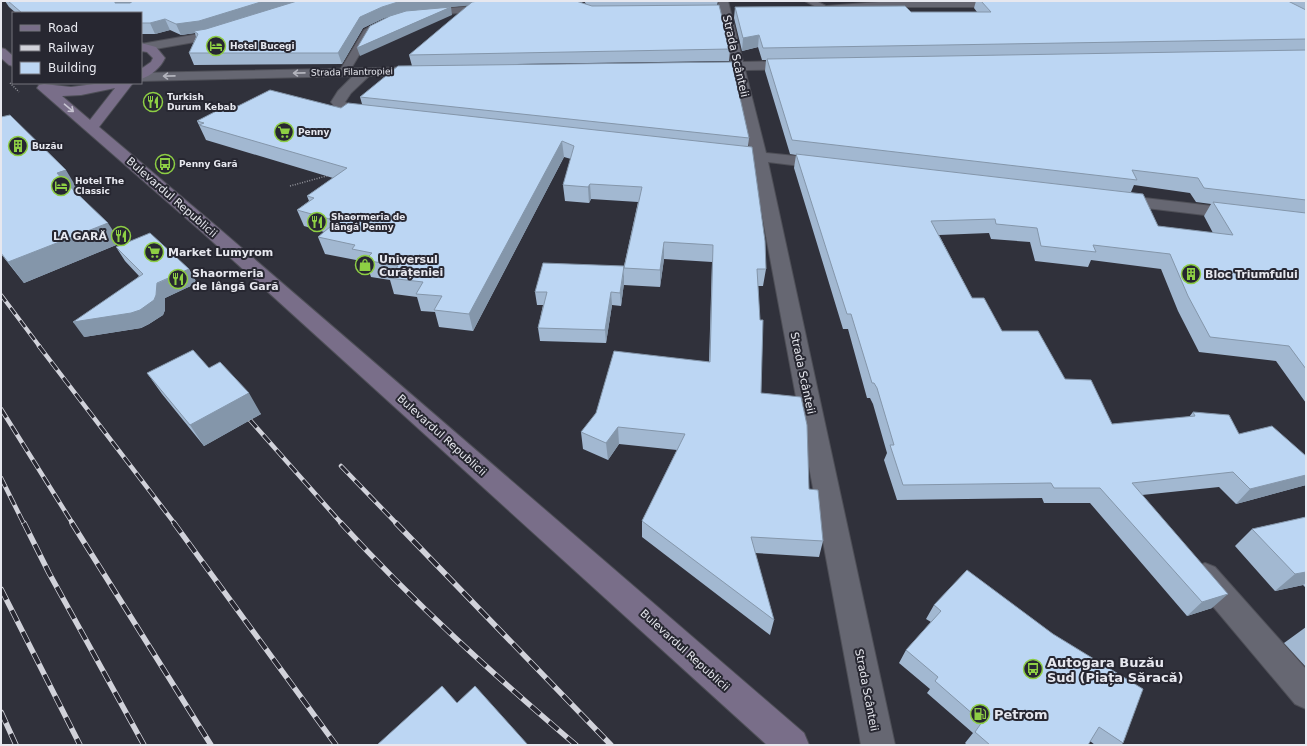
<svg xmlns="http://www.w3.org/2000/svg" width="1307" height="746" font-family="'DejaVu Sans',sans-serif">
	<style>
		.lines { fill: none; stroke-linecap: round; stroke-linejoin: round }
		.service-casing { stroke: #4e4f57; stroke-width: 2 }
		.minor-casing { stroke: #4e4f57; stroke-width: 2 }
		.tertiary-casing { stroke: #4e4f57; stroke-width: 2 }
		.secondary-casing { stroke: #4e4f57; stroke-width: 2 }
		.path { stroke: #92939b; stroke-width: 1.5; stroke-dasharray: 1 1.5; stroke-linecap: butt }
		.service { fill: #666772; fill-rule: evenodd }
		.minor { fill: #666772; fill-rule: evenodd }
		.tertiary { fill: #666772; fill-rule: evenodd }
		.secondary { fill: #796e89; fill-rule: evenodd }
		.rail-far2-casing { stroke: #d1d2da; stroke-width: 4 }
		.rail-far1-casing { stroke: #d1d2da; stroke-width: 4.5 }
		.rail-casing { stroke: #d1d2da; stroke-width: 5.5 }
		.rail-far2 { stroke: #272731; stroke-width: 2.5; stroke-dasharray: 8; stroke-linecap: butt }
		.rail-far1 { stroke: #272731; stroke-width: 3; stroke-dasharray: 10; stroke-linecap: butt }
		.rail { stroke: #272731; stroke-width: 4; stroke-dasharray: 12; stroke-linecap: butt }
		.wall { fill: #a2b8d1; fill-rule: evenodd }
		.shaded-wall { fill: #8496aa }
		.building { fill: #bcd6f3; stroke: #8496aa }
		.oneway { stroke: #b3b4bd }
		.oneway2 { stroke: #c6c3d0 }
		.labels { text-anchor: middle; stroke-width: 4; stroke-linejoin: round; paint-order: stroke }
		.far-poi-label { font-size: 9px; font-weight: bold; fill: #e7e8ef; stroke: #272731; text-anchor: start }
		.far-street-label { font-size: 9px; fill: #e7e8ef; stroke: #272731 }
		.street-label { font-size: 11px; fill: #e7e8ef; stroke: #272731 }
		.poi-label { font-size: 11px; font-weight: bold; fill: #e7e8ef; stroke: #272731; text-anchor: start }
		.near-poi-label { font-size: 13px; font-weight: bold; fill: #e7e8ef; stroke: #272731; text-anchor: start }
	</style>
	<rect width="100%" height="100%" fill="#30313b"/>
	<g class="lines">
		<defs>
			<path id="service" d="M 805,1 L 816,1 L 826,6 L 892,1 L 998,1 L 1002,4 L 998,7 L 892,7 L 824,11 Z
				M 475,6 L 479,9 L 478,11 L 428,16 L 424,13 L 428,10 Z
				M 369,27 L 374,30 L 349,72 L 344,75 L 340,74 L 339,72 L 364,30 Z"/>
			<path id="minor" d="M 718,1 L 728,1 L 743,62 L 796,61 L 801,62 L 802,65 L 801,68 L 796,69 L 745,70 L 766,153 L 825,159 L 831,161 L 833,164 L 831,167 L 825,169 L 768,162 L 895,745 L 861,745 L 752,161 L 719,156 L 716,153 L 719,150 L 724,148 L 750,151 L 733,70 L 702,71 L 697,70 L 696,67 L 697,64 L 702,63 L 731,63 Z
				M 422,67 L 427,68 L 428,71 L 427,74 L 369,76 L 351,93 L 345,102 L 355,108 L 376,111 L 378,114 L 376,117 C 360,121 340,115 331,102 L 338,91 L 353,76 L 141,81 L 141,73 Z
				M 1119,195 L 1238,209 L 1244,210 L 1247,214 L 1244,218 L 1238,219 L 1113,204 L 1111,200 L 1113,196 Z
				M 1205,563 L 1215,567 L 1306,669 L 1306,709 L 1295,704 L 1195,585 L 1191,576 L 1195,567 Z"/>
			<path id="tertiary" d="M 226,26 L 230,28 L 232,30 L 230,32 L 206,40 L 144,51 L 141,50 L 141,44 L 204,33 Z"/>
			<path id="secondary" d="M 141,43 L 156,47 L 165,58 C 161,67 151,76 141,79 L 141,69 L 151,62 L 153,58 L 147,52 L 141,51 Z
				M 1,48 L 5,49 L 13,56 L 13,66 L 9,65 L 1,58 Z
				M 102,83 L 133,83 L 99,127 L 215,225 L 804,733 L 809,745 L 767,745 L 203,233 L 37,88 L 39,85 L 44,84 L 71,87 ZM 115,88 L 90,120 L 62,96 L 81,95 Z"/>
		</defs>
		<!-- service casing -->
		<use href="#service" class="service-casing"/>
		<!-- minor casing -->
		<use href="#minor" class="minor-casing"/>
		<!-- tertiary casing -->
		<use href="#tertiary" class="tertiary-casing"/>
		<!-- secondary casing -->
		<use href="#secondary" class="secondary-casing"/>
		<!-- path -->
		<path class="path" d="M 10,83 L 19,92
			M 290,186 L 330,175"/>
		<!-- service -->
		<use href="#service" class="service"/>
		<!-- minor -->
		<use href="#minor" class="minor"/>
		<!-- tertiary -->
		<use href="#tertiary" class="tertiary"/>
		<!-- secondary -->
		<use href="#secondary" class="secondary"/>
		<defs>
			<path id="rail-far2" d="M 1,295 L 40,347"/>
			<path id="rail-far1" d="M 39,346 L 175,524
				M 1,409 L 73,524
				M 250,420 L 342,524
				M 341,466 L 397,524
				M 1,478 L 24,524"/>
			<path id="rail" d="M 24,523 L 49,573 L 144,745
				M 72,523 L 211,745
				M 174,523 L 336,745
				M 341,523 C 414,603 494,675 576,745
				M 396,523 L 611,745
				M 1,589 L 80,745
				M 1,712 L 16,745"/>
		</defs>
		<!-- rail-far2 casing -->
		<use href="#rail-far2" class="rail-far2-casing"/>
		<!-- rail-far1 casing -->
		<use href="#rail-far1" class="rail-far1-casing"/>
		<!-- rail casing -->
		<use href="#rail" class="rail-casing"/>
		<!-- rail-far2 -->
		<use href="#rail-far2" class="rail-far2"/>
		<!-- rail-far1 -->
		<use href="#rail-far1" class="rail-far1"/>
		<!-- rail -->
		<use href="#rail" class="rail"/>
	</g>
	<!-- wall -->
	<path class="wall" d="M 5,1 L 576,1 L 586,4 L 584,1 L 718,1 L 717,5 L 730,49 L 729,61 L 517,64 L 749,138 L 748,146 L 766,269 L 763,286 L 758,286 L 761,393 L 809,489 L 823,541 L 819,557 L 755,553 L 774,620 L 770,635 L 642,537 L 642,521 L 677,450 L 619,444 L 608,460 L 583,449 L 581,432 L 709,362 L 712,262 L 664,259 L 660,287 L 624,285 L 624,283 L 621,306 L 612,305 L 606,343 L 540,341 L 538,328 L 543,305 L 537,305 L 535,292 L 624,266 L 638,202 L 591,199 L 589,203 L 565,201 L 563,185 L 571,159 L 564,157 L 473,331 L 439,327 L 435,312 L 421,311 L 417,297 L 394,294 L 390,280 L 371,277 L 368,268 L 357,265 L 356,260 L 325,254 L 318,237 L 324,232 L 304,226 L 297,210 L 309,201 L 307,196 L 333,178 L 206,140 L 197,121 L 238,106 L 341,108 L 362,104 L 360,97 L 412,66 L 409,55 L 469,5 L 407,11 L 384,18 L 363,28 L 342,64 L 194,65 L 189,53 L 196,37 L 195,33 L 181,35 L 170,30 L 155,34 L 141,34 L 141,13 L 16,13 L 9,7 Z
		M 976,1 L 1306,1 L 1306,403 L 1276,361 L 1199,352 L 1178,311 L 1161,269 L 1091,260 L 1088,267 L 1035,261 L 1030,242 L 991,239 L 989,233 L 939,235 L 972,298 L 1002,331 L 1065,379 L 1112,424 L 1189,417 L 1193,412 L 1239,434 L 1306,456 L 1306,485 L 1236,504 L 1219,487 L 1142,495 L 1212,608 L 1187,616 L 1090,503 L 1044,503 L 1042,498 L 897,500 L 884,460 L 887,453 L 873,404 L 870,398 L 867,398 L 848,329 L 843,329 L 794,168 L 796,155 L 790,154 L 765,71 L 766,60 L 762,60 L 758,47 L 742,51 L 734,18 L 735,7 L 911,12 L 977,12 L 974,8 ZM 1134,185 L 1190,193 L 1196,202 L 1211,204 L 1204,216 L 1213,233 L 1158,226 L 1131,192 Z
		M 1,117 L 78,190 L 74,191 L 121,243 L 24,283 L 1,254 Z
		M 116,247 L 189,269 L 197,283 L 165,298 L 165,310 L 163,315 L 149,324 L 141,328 L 84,337 L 139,276 L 125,261 Z
		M 209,368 L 261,414 L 204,446 L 162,394 L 147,373 Z
		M 1306,517 L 1306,588 L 1303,585 L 1275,591 L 1235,546 L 1252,529 Z
		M 934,605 L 1123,743 L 1121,745 L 1095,745 L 1090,741 L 1088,745 L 967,745 L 965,743 L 973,733 L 927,693 L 930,689 L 899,663 L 906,650 L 931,622 L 926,619 Z
		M 1306,627 L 1306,667 L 1284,643 Z"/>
	<!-- shaded-wall -->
	<path class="shaded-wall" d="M 115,1 L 134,1 L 120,12 L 115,3 Z
		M 264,1 L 302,1 L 204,32 L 194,31 L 195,33 L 181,35 L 176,24 Z
		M 401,1 L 484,1 L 475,5 L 407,11 L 384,18 L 363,28 L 342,64 L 338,53 L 360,17 L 382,7 Z
		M 451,7 L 452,15 L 360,56 L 357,48 Z
		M 165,19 L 170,30 L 155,34 L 150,23 Z
		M 759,35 L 758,47 L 742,51 L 743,38 Z
		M 562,141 L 564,157 L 473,331 L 469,314 Z
		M 66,170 L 78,190 L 70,193 L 57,173 Z
		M 590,184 L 591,199 L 589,203 L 588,187 Z
		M 108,223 L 121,243 L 24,283 L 8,262 Z
		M 664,242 L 664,259 L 660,287 L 660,270 Z
		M 189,269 L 197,283 L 165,298 L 165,310 L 163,315 L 149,324 L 141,328 L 84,337 L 73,322 Z
		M 624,271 L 624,283 L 621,306 L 620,293 Z
		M 611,292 L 612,305 L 606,343 L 605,330 Z
		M 249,393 L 261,414 L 204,446 L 190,425 Z
		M 618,427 L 619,444 L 608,460 L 606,443 Z
		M 1306,475 L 1306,485 L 1236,504 L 1250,489 Z
		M 1306,572 L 1306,583 L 1303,585 L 1275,591 L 1295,574 Z
		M 1228,594 L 1212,608 L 1187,616 L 1202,602 Z"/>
	<!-- building -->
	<path class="building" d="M 8,1 L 115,1 L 115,3 L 130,3 L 133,1 L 264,1 L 199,21 L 176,24 L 165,19 L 150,23 L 141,23 L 141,13 L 22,13 Z
		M 297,1 L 401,1 L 382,7 L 360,17 L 338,53 L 189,53 L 198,34 L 194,31 L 206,29 Z
		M 478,1 L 576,1 L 592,6 L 719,5 L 730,49 L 409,55 L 472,2 Z
		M 981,1 L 1288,1 L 1306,10 L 1306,39 L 763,48 L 759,35 L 743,38 L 735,7 L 905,6 L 911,12 L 991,12 Z
		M 451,7 L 357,48 L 370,26 L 390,16 L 406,11 Z
		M 1306,50 L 1306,200 L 1204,188 L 1198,178 L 1132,170 L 1137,180 L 792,140 L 767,59 Z
		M 732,62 L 749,138 L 360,97 L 398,66 Z
		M 270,90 L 341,108 L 348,103 L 752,147 L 765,241 L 766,269 L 757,269 L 760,320 L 763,320 L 761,393 L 801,397 L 807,425 L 809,489 L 818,490 L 823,541 L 751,537 L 774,620 L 642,521 L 685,434 L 618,427 L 606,443 L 581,432 L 596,413 L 614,351 L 710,362 L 713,245 L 664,242 L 660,270 L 624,268 L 642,187 L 590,184 L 588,187 L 563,185 L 574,146 L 562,141 L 469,314 L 434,310 L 442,296 L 416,294 L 423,282 L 389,278 L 398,266 L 365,260 L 372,253 L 352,249 L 355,245 L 318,237 L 337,221 L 297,210 L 314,198 L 307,196 L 347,168 L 199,125 L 204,123 L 197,121 L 230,104 L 238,106 Z
		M 10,115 L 66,170 L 57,173 L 62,179 L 108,223 L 8,262 L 1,253 L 1,117 Z
		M 796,154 L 1143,194 L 1158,226 L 1233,235 L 1213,202 L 1306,213 L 1306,369 L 1289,346 L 1210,337 L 1188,296 L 1170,254 L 1093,245 L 1096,252 L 1041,246 L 1037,228 L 996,224 L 995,219 L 931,221 L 972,298 L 984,298 L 1002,331 L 1038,331 L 1065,379 L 1091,380 L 1112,424 L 1195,416 L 1193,412 L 1229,415 L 1239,434 L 1272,426 L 1306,456 L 1306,475 L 1250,489 L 1233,472 L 1132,483 L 1228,594 L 1202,602 L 1100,488 L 1054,488 L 1051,483 L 903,485 L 890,445 L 894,445 L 877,388 L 874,383 L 872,383 L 851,314 L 847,314 Z
		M 150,233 L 189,269 L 157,283 L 156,295 L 154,300 L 140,310 L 131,313 L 73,322 L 143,274 L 116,247 Z
		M 543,263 L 624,266 L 620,293 L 611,292 L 605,330 L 538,328 L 547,292 L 535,292 Z
		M 193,350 L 209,368 L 220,362 L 249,393 L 190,425 L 147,373 Z
		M 1306,517 L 1306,572 L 1295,574 L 1252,529 Z
		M 967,570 L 1053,634 L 1143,689 L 1123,743 L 1099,727 L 1088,745 L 990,745 L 975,732 L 982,722 L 935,681 L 938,677 L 906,650 L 941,611 L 934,605 Z
		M 442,686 L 457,703 L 475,686 L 528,745 L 377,745 Z"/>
	<!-- one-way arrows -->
	<defs><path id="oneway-shaft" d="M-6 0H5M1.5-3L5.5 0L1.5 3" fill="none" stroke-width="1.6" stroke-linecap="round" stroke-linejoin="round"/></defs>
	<g class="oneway">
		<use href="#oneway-shaft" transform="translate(299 73) rotate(179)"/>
		<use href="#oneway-shaft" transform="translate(169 76) rotate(179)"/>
	</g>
	<use class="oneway2" href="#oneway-shaft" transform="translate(69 108) rotate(40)"/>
	<!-- icons -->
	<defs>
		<symbol id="hotel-ring" viewBox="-11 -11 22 22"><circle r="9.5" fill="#272731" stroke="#8dce44" stroke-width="1.5"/><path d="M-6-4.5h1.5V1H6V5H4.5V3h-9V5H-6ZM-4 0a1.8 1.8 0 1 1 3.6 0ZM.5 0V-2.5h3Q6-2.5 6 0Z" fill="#8dce44"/></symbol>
		<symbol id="restaurant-ring" viewBox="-11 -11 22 22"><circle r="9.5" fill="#272731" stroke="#8dce44" stroke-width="1.5"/><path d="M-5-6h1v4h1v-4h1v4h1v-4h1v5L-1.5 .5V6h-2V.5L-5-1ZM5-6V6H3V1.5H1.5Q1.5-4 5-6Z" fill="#8dce44"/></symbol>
		<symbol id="supermarket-ring" viewBox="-11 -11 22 22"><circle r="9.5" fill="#272731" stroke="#8dce44" stroke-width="1.5"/><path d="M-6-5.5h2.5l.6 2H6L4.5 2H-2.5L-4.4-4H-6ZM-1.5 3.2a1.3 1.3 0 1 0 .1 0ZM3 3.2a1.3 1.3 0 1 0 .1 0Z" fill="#8dce44"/></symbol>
		<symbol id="building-ring" viewBox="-11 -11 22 22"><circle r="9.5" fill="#272731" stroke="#8dce44" stroke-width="1.5"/><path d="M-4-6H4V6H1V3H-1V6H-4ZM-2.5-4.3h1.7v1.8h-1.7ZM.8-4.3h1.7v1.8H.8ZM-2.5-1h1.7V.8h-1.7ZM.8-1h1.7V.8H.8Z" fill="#8dce44"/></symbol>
		<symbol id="bus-ring" viewBox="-11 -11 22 22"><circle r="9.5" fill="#272731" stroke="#8dce44" stroke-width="1.5"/><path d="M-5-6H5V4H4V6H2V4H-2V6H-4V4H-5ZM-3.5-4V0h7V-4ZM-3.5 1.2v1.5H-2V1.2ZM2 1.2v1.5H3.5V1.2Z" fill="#8dce44"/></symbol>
		<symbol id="shop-ring" viewBox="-11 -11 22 22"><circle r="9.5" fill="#272731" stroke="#8dce44" stroke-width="1.5"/><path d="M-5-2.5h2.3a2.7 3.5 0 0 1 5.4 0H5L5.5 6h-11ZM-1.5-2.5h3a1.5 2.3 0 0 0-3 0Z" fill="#8dce44"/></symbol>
		<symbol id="fuel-ring" viewBox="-11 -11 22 22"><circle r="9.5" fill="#272731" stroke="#8dce44" stroke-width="1.5"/><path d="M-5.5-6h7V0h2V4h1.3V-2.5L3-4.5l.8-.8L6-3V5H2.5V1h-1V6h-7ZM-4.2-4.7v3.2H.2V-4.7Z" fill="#8dce44"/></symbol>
	</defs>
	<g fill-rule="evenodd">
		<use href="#hotel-ring" x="205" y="35" width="22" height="22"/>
		<use href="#restaurant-ring" x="142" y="91" width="22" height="22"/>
		<use href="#supermarket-ring" x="273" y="121" width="22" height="22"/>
		<use href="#building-ring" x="7" y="135" width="22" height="22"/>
		<use href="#bus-ring" x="154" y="153" width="22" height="22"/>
		<use href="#hotel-ring" x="50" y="175" width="22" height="22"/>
		<use href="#restaurant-ring" x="306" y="211" width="22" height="22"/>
		<use href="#restaurant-ring" x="110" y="225" width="22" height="22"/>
		<use href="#supermarket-ring" x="143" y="241" width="22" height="22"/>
		<use href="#shop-ring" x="354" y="254" width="22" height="22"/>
		<use href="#building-ring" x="1180" y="263" width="22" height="22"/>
		<use href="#restaurant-ring" x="167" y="268" width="22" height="22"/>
		<use href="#bus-ring" x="1022" y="658" width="22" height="22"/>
		<use href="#fuel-ring" x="969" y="703" width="22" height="22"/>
	</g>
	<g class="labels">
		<!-- far-poi labels -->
		<g class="far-poi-label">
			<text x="230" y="49">Hotel Bucegi</text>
			<text x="167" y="100">Turkish<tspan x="167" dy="10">Durum Kebab</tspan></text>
			<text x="298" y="135">Penny</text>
			<text x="32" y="149">Buzău</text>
			<text x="179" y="167">Penny Gară</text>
			<text x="75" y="184">Hotel The<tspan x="75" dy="10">Classic</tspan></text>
			<text x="331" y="220">Shaormeria de<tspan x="331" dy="10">lângă Penny</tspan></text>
		</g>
		<!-- far-street labels -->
		<g class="far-street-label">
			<text transform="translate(352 72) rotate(-1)" y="3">Strada Filantropiei</text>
		</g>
		<!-- street labels -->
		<g class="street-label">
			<text transform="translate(736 56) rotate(77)" y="4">Strada Scânteii</text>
			<text transform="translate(172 197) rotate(41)" y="4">Bulevardul Republicii</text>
			<text transform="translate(803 373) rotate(78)" y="4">Strada Scânteii</text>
			<text transform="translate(442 435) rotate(42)" y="4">Bulevardul Republicii</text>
			<text transform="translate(685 650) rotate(42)" y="4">Bulevardul Republicii</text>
			<text transform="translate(867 690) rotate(79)" y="4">Strada Scânteii</text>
		</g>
		<!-- poi labels -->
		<g class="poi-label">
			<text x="107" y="240" text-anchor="end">LA GARĂ</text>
			<text x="168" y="256">Market Lumyrom</text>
			<text x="379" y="263">Universul<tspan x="379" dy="13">Curățeniei</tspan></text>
			<text x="192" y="277">Shaormeria<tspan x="192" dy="13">de lângă Gară</tspan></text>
			<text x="1205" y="278">Bloc Triumfului</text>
		</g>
		<!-- near-poi labels -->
		<g class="near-poi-label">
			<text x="1047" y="667">Autogara Buzău<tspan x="1047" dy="15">Sud (Piața Săracă)</tspan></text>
			<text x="994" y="719">Petrom</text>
		</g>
	</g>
	<!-- border -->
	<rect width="1307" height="746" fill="none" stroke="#e7e8ef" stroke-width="4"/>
	<!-- legend -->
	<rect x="12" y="12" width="130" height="72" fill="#272731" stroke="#74747d"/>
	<rect x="20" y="25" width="20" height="6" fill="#796e89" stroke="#74747d"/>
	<text x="48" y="32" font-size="12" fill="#e7e8ef">Road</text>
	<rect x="20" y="45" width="20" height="6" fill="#d1d2da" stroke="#74747d"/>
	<text x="48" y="52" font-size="12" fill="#e7e8ef">Railway</text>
	<rect x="20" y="62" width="20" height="12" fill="#bcd6f3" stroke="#74747d"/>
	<text x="48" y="72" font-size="12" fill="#e7e8ef">Building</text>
</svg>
